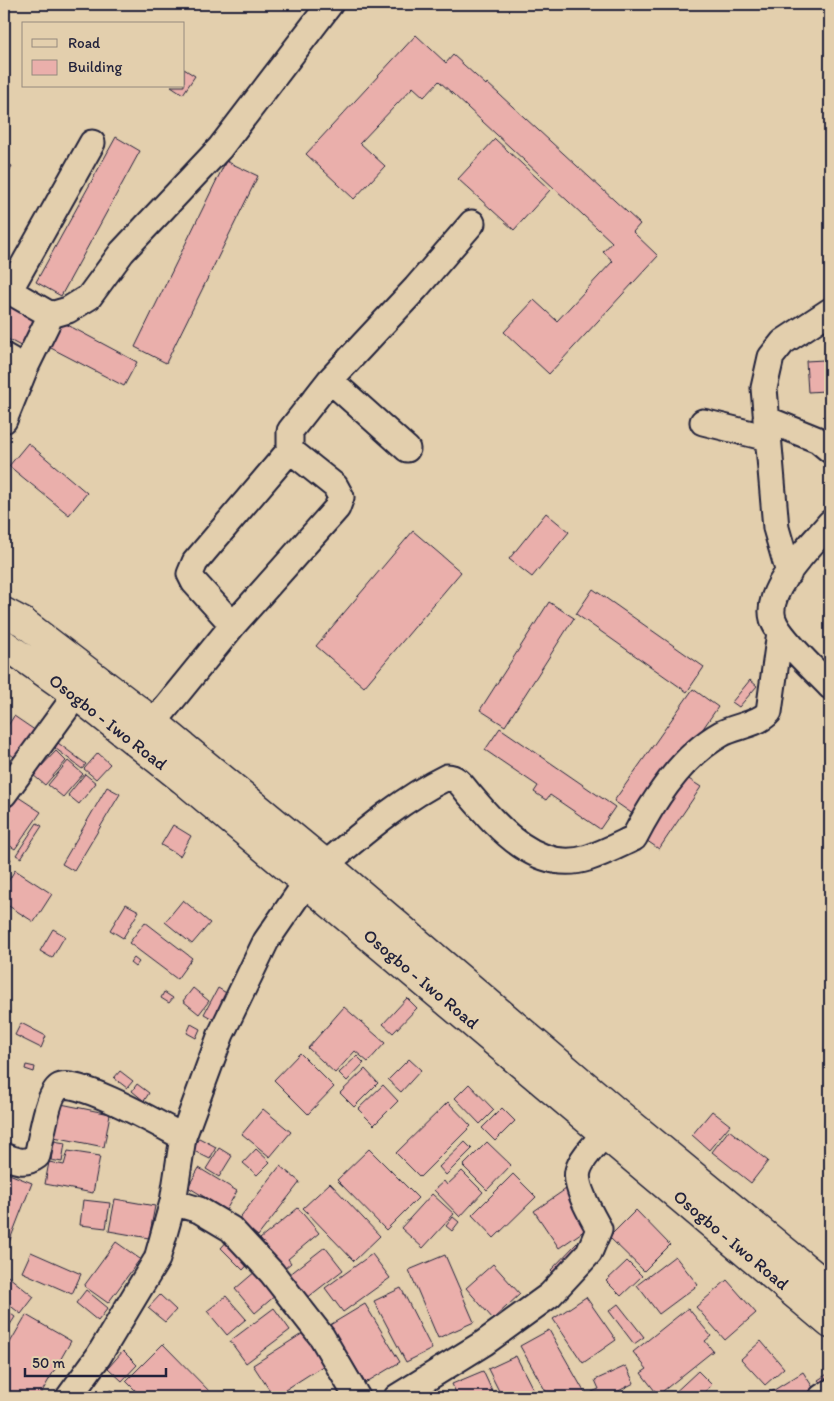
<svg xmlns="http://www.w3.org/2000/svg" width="834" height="1401" font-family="Itim,sans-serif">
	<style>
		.building { fill: #eaafab; stroke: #22223b }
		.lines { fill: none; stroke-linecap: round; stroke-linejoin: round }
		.minor-casing { stroke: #22223b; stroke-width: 29 }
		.major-casing { stroke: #22223b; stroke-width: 31 }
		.minor { stroke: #e3cfad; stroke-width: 25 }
		.major { stroke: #e3cfad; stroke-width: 28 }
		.labels { text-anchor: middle; stroke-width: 4.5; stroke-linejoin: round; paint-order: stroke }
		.street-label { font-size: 18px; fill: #22223b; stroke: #e3cfad }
	</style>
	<rect width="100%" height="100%" fill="#e3cfad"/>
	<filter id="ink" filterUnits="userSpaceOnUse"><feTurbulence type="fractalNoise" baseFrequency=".02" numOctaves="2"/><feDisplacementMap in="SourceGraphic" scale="10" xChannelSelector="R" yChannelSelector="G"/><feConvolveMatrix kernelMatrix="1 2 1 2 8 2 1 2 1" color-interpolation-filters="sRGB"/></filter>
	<g filter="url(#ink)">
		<!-- building -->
		<path class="building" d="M 416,35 L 446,63 L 453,55 L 486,85 L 487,83 L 640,224 L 633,232 L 658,256 L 549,374 L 504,332 L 534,300 L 557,321 L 613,261 L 603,252 L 612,242 L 439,81 L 424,97 L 413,87 L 360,143 L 385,166 L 354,199 L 306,154 Z
			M 184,69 L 195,76 L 183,94 L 171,86 L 184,86 Z
			M 116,137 L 140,151 L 61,296 L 36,282 Z
			M 495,139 L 550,190 L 514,230 L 458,179 Z
			M 226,161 L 258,176 L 166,363 L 135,347 Z
			M 4,162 L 12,166 L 4,180 Z
			M 4,301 L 43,320 L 28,350 L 4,337 Z
			M 62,322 L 137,362 L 124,386 L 49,347 Z
			M 824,360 L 825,391 L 808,392 L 806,361 Z
			M 28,443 L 87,493 L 69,515 L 9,466 Z
			M 546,513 L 569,532 L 532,577 L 509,559 Z
			M 413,531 L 461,572 L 364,687 L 316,646 Z
			M 593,589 L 704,667 L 687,692 L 576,614 Z
			M 549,602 L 574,618 L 505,726 L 480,710 Z
			M 750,680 L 757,686 L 739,707 L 732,702 Z
			M 693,689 L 718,707 L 640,819 L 614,801 Z
			M 14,716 L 42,735 L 23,763 L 4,750 L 4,732 Z
			M 500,728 L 615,807 L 600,829 L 550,795 L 546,800 L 534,792 L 538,786 L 485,750 Z
			M 58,743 L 86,764 L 82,769 L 55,748 Z
			M 56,751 L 66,761 L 45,785 L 33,775 Z
			M 98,753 L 110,764 L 96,779 L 84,769 Z
			M 68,761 L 83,774 L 63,797 L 48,785 Z
			M 85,774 L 96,783 L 79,804 L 68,795 Z
			M 681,774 L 701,787 L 659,849 L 640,836 Z
			M 107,787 L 120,794 L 74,871 L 62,864 Z
			M 15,795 L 41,812 L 15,849 L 4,842 L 4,811 Z
			M 37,823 L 42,826 L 21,858 L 16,855 Z
			M 173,825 L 191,836 L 180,856 L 161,845 Z
			M 4,855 L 11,859 L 4,873 Z
			M 15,870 L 52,894 L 34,922 L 4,903 L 4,888 Z
			M 183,900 L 210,923 L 192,944 L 165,922 Z
			M 126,904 L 139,911 L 123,938 L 110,930 Z
			M 145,922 L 192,958 L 177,979 L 129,943 Z
			M 53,929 L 65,936 L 52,958 L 40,951 Z
			M 134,958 L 139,962 L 135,967 L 130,963 Z
			M 193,988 L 209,1001 L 199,1014 L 183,1001 Z
			M 218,988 L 228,994 L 215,1020 L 204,1014 Z
			M 164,992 L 173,998 L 169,1003 L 161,998 Z
			M 407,998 L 417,1008 L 393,1033 L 383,1024 Z
			M 344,1007 L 385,1043 L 368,1062 L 355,1051 L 335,1073 L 308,1048 Z
			M 21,1023 L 46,1036 L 41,1048 L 15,1035 Z
			M 191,1024 L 200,1029 L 196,1038 L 187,1033 Z
			M 300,1053 L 334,1087 L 308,1114 L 274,1080 Z
			M 357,1056 L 364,1063 L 347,1081 L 339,1073 Z
			M 409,1059 L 421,1070 L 401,1092 L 388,1080 Z
			M 26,1065 L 35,1067 L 34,1072 L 25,1069 Z
			M 365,1069 L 378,1083 L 354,1107 L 340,1093 Z
			M 120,1071 L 133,1081 L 127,1088 L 114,1078 Z
			M 137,1084 L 149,1093 L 144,1101 L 132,1091 Z
			M 469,1084 L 494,1110 L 480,1124 L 455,1098 Z
			M 383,1085 L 398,1101 L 374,1125 L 358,1109 Z
			M 448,1102 L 471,1126 L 420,1177 L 396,1153 Z
			M 61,1104 L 110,1114 L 104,1147 L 54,1137 Z
			M 502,1108 L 515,1121 L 495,1141 L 482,1128 Z
			M 263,1109 L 291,1132 L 270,1157 L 242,1134 Z
			M 712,1111 L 730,1125 L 709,1150 L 692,1135 Z
			M 729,1130 L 768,1161 L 751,1183 L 712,1152 Z
			M 199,1138 L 216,1147 L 210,1159 L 192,1150 Z
			M 54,1141 L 65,1143 L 62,1162 L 51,1160 Z
			M 465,1142 L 472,1149 L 446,1175 L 439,1167 Z
			M 487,1142 L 511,1165 L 487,1190 L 463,1166 Z
			M 219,1148 L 232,1156 L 219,1177 L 206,1169 Z
			M 256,1149 L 270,1162 L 257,1175 L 243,1163 Z
			M 369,1149 L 418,1198 L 386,1230 L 337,1180 Z
			M 68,1151 L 100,1156 L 93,1193 L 45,1184 L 49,1162 L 64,1165 Z
			M 280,1166 L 300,1182 L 258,1236 L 238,1220 Z
			M 199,1168 L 237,1191 L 226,1210 L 188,1187 Z
			M 462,1171 L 483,1192 L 460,1217 L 434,1190 L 444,1181 L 447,1185 Z
			M 4,1172 L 32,1183 L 6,1250 L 4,1250 Z
			M 513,1174 L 536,1197 L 494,1238 L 472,1215 Z
			M 330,1183 L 380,1236 L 354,1261 L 303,1208 Z
			M 566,1189 L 591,1226 L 559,1248 L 534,1211 Z
			M 432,1194 L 454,1214 L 423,1248 L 401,1228 Z
			M 115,1199 L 155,1206 L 149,1238 L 109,1231 Z
			M 83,1200 L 110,1203 L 106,1228 L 80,1225 Z
			M 298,1208 L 319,1233 L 288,1259 L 291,1263 L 284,1269 L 260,1239 Z
			M 636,1210 L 670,1245 L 644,1271 L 609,1237 Z
			M 453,1217 L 459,1222 L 452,1231 L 446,1226 Z
			M 230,1238 L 253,1259 L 243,1270 L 221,1248 Z
			M 116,1242 L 140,1259 L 108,1303 L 84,1286 Z
			M 577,1243 L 583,1250 L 558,1277 L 551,1270 Z
			M 325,1247 L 343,1270 L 307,1298 L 289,1275 Z
			M 31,1252 L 81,1274 L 72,1294 L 22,1272 Z
			M 372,1254 L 390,1278 L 343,1312 L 325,1288 Z
			M 445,1255 L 474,1322 L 438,1338 L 409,1270 Z
			M 675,1256 L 698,1285 L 659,1314 L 637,1285 Z
			M 627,1261 L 642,1276 L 621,1296 L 606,1281 Z
			M 493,1264 L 520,1294 L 493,1319 L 466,1288 Z
			M 256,1271 L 276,1295 L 255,1313 L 235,1289 Z
			M 4,1273 L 34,1297 L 21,1314 L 4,1301 Z
			M 727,1280 L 756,1313 L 725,1340 L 696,1307 Z
			M 401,1288 L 432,1349 L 406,1362 L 374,1301 Z
			M 86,1290 L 108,1308 L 98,1321 L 76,1303 Z
			M 160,1295 L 176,1310 L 165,1322 L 148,1308 Z
			M 226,1296 L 246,1319 L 227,1335 L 207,1311 Z
			M 586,1297 L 616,1340 L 583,1363 L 553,1319 Z
			M 365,1304 L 400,1362 L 365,1383 L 330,1325 Z
			M 618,1304 L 644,1337 L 634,1344 L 609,1311 Z
			M 274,1308 L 290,1330 L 246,1363 L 230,1341 Z
			M 688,1308 L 711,1336 L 705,1341 L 713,1351 L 658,1395 L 641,1373 L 647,1369 L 633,1352 Z
			M 4,1309 L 15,1317 L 4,1334 Z
			M 26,1315 L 71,1341 L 39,1397 L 17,1397 L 4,1390 L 4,1353 Z
			M 308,1330 L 329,1362 L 274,1397 L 253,1365 Z
			M 549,1330 L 586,1395 L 582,1397 L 549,1397 L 520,1346 Z
			M 761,1341 L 784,1368 L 765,1385 L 741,1359 Z
			M 163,1344 L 215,1397 L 142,1397 L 126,1381 Z
			M 123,1351 L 137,1365 L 122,1381 L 108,1368 Z
			M 516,1356 L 537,1397 L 502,1397 L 488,1369 Z
			M 626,1366 L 634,1383 L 607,1397 L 594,1397 L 592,1392 L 599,1389 L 595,1380 Z
			M 483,1371 L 495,1397 L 458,1397 L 452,1384 Z
			M 698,1371 L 712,1385 L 699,1397 L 670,1397 Z
			M 803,1372 L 814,1389 L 801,1397 L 763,1397 Z
			M 829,1373 L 830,1387 L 826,1390 L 818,1380 Z
			M 110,1390 L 122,1397 L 106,1397 Z"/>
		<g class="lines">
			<defs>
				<path id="minor" d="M 4,288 L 51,315 L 68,310 L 89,297 L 122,252 L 220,148 L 330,4
					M 9,291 L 92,143
					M 4,356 L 25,368
					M 330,380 L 407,449
					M 766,419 L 818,440 L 830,450
					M 4,420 L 25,368 L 51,315
					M 703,422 L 768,438
					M 290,450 L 290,431 L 330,380 L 416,288 L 472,223
					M 830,523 C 812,545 764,589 773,619 C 778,637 816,671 830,686
					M 789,573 L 776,528 L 764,388 L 771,357 L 783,342 L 830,311
					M 154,722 L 233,625 L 337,508 L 341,497 L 335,486 L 290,450 L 195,562 L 190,574 L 194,582 L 233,625
					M 4,794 L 76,695
					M 326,864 C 364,832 402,799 447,777 C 458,777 463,787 470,795 C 499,829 538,874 588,858 C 604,853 619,845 634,838 C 654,799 682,756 721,734 C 735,726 758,725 769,712 L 780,632
					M 4,1156 C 17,1161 25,1165 37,1156 C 41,1141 47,1095 59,1087 C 75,1076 164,1127 183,1137
					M 173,1202 L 199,1210 L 231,1229 L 272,1273 L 322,1337 L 357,1397
					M 69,1397 L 98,1357 L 157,1259 L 173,1202 L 183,1137 L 221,1034 L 266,941 L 306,883
					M 397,1397 L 484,1343 L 550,1295 L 589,1253 L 599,1229 C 592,1216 574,1186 578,1171 C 581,1158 596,1144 605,1134
					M 822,1397 L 830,1392"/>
				<path id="major" d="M 4,612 L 23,622 L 154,722 L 326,864 L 619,1114 L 830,1288
					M 4,644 L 76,695 L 183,780 L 830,1324"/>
			</defs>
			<!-- minor casing -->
			<use href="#minor" class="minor-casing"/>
			<!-- major casing -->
			<use href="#major" class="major-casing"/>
			<!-- minor -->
			<use href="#minor" class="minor"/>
			<!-- major -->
			<use href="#major" class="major"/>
		</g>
	</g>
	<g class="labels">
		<!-- street labels -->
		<g class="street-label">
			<text transform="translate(108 722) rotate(38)" y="6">Osogbo - Iwo Road</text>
			<text transform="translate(421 979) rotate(40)" y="6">Osogbo - Iwo Road</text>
			<text transform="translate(731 1240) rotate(40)" y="6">Osogbo - Iwo Road</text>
		</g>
	</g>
	<!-- margin -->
	<rect width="834" height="1401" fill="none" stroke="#e3cfad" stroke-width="20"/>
	<rect x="10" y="10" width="814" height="1381" fill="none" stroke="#22223b" stroke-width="2" filter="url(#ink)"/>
	<!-- legend -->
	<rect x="22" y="22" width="162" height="65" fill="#e3cfad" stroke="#968a7f"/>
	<rect x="32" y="39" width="25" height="8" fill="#e3cfad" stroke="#968a7f"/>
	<text x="68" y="48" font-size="15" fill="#22223b">Road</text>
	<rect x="32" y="60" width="25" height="15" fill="#eaafab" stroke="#968a7f"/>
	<text x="68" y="72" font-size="15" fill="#22223b">Building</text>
	<!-- scale -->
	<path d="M25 1368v8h141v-8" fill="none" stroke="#22223b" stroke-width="2.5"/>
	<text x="32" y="1368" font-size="15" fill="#22223b" stroke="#e3cfad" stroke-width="4" paint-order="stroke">50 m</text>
</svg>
